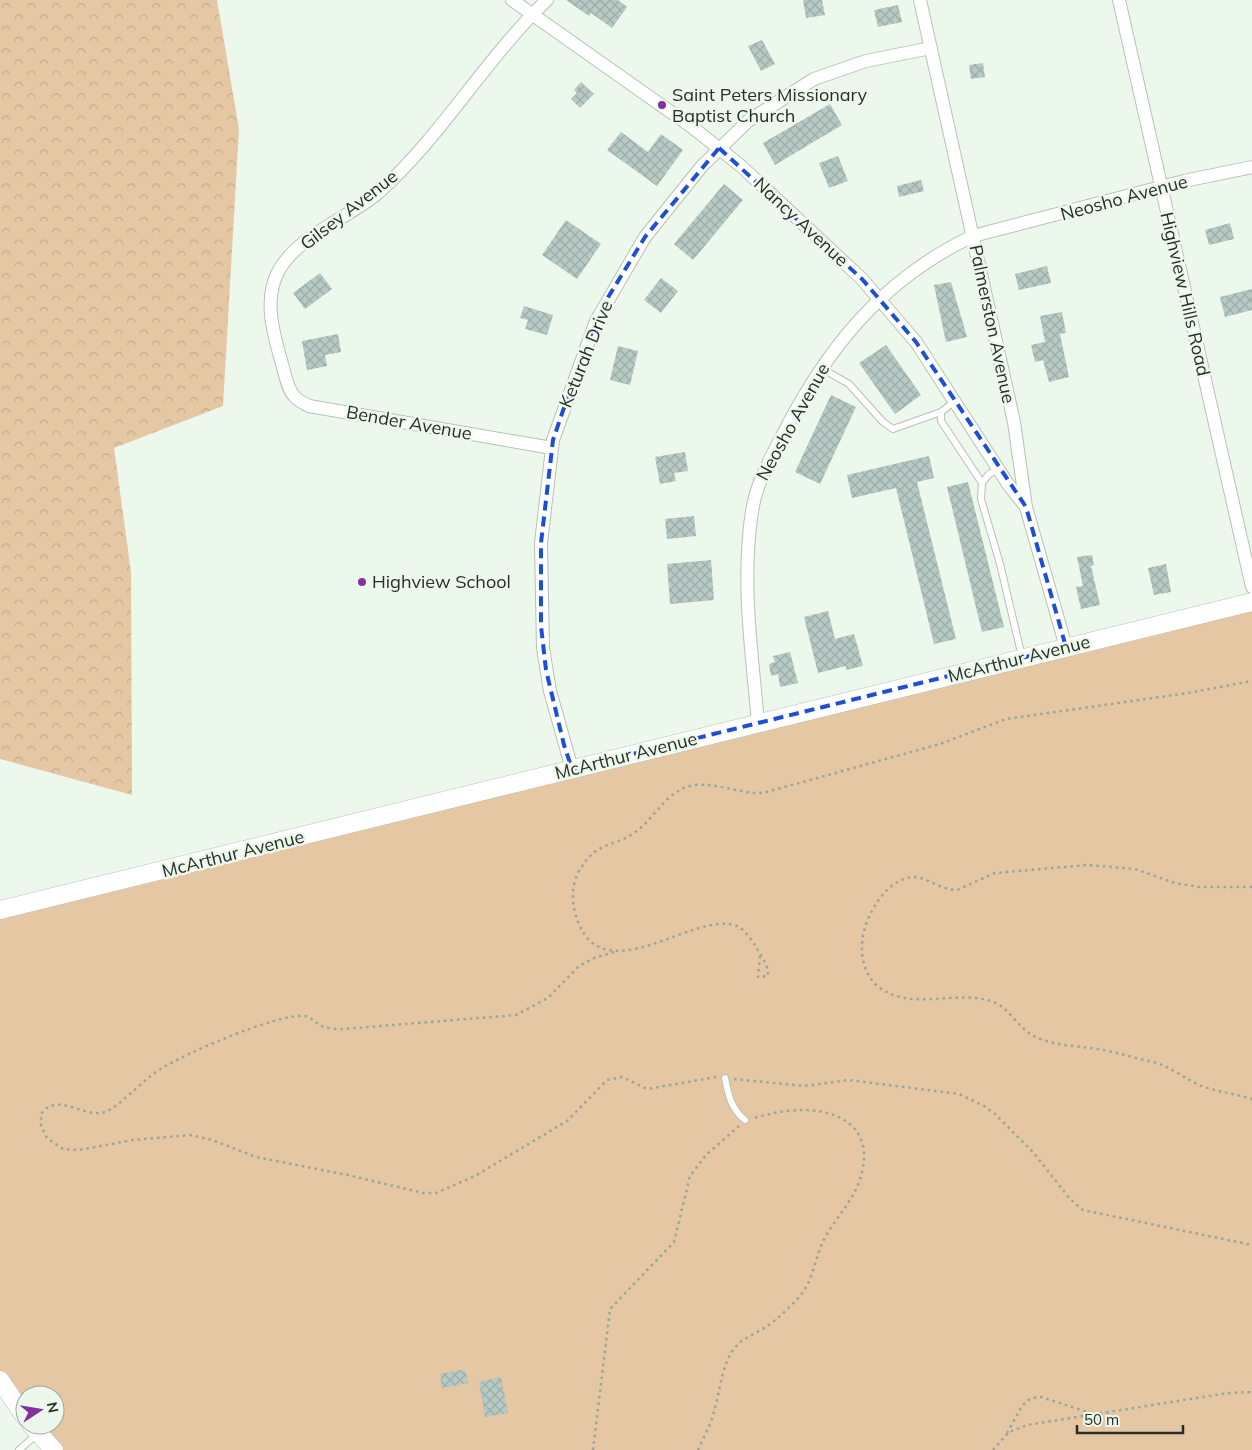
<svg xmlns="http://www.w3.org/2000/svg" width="1252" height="1450" font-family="Mulish,sans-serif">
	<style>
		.grass { fill: #e5c8a3 }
		.forest { fill: url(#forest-crowns) }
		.building { fill: url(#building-cross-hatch) }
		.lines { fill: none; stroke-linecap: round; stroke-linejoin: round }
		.lane-casing { stroke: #b7c2b6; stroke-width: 8 }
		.street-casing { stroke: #b7c2b6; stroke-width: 14 }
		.secondary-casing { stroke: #b7c2b6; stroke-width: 19 }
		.path { stroke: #9ba49b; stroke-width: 2.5; stroke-dasharray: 2.5 4; stroke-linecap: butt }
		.lane { stroke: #fff; stroke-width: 6 }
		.street { stroke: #fff; stroke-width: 12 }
		.secondary { stroke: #fff; stroke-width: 18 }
		.marked { fill: none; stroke: #1d4ed8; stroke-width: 4; stroke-dasharray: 10 6; stroke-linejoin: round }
		.poi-dot { fill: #84309f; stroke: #ecf8eb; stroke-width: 2 }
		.labels { text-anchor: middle; stroke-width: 5; stroke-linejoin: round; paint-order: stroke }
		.poi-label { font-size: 18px; fill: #282d28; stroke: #ecf8eb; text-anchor: start }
		.street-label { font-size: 18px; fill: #282d28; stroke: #ecf8eb }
	</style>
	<defs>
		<pattern id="forest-crowns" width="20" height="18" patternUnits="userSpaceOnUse" patternTransform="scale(1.25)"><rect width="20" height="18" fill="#e5c8a3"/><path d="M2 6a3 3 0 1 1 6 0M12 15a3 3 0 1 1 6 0" fill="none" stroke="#c4ac8c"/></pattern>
		<pattern id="building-cross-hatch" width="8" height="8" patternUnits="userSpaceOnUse" patternTransform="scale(1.25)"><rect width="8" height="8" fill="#b7c9c4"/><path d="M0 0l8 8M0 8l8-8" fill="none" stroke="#9dada8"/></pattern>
	</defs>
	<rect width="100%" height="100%" fill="#ecf8eb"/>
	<!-- grass -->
	<path class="grass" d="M 1252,602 L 1252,1450 L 54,1450 L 31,1425 L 55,1425 L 55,1395 L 25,1395 L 25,1417 L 0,1380 L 0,910 Z"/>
	<!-- forest -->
	<path class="forest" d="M 0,0 L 217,0 L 239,129 L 223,406 L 114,448 L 131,572 L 132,795 L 0,759 Z"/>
	<!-- building -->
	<path class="building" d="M 566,0 L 618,0 L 627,7 L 612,28 L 591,13 L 589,16 Z
		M 803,0 L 822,0 L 825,15 L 806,18 Z
		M 898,5 L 902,22 L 878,27 L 874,10 Z
		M 762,40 L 775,64 L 761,71 L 748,46 Z
		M 983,63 L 985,77 L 971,79 L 969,65 Z
		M 581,82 L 594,94 L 580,108 L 571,99 L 577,93 L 574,90 Z
		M 830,104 L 842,125 L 775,165 L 763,143 Z
		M 621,132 L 648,152 L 661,134 L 683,150 L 657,186 L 607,150 Z
		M 838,156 L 848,181 L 829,188 L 819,163 Z
		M 921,180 L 924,191 L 899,197 L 897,186 Z
		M 724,184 L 743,200 L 693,260 L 674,244 Z
		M 566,220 L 601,244 L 577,279 L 542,255 Z
		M 1230,223 L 1234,239 L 1209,245 L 1205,230 Z
		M 1047,266 L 1051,283 L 1019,290 L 1015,274 Z
		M 320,273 L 332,289 L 305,309 L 293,293 Z
		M 661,278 L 678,291 L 661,313 L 644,300 Z
		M 951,282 L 967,337 L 946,342 L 934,285 Z
		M 1252,289 L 1252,310 L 1225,317 L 1220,297 Z
		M 524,306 L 553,315 L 547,335 L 525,329 L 528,320 L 520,318 Z
		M 1062,312 L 1066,333 L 1060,334 L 1069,377 L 1049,382 L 1043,360 L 1035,362 L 1031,345 L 1045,342 L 1040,316 Z
		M 338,334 L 341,352 L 325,355 L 327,366 L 307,370 L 302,341 Z
		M 886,345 L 921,395 L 895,414 L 859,363 Z
		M 618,346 L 638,351 L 630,385 L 610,380 Z
		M 831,395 L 856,407 L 820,484 L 795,472 Z
		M 685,452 L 688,471 L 674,473 L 676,481 L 660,484 L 655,457 Z
		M 929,456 L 934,478 L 917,482 L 956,639 L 934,644 L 896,488 L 852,498 L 847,475 Z
		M 968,482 L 1004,627 L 982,632 L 947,487 Z
		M 694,516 L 696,536 L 667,539 L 665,519 Z
		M 1092,555 L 1094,565 L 1091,566 L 1100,605 L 1081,609 L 1076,587 L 1083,586 L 1077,557 Z
		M 711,560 L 714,600 L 670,604 L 667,564 Z
		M 1166,564 L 1171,592 L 1154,595 L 1148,568 Z
		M 828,611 L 835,639 L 854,634 L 863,666 L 846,670 L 846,666 L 818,673 L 804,617 Z
		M 790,652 L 798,683 L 780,687 L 778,674 L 771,676 L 769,664 L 775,662 L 773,656 Z
		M 465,1369 L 468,1383 L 442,1388 L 440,1374 Z
		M 501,1377 L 508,1413 L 485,1417 L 479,1382 Z"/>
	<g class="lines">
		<defs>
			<path id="lane" d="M 821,368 L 849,384 L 883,422 L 893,429 L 941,412
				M 955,401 L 941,412 L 941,421 L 982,483
				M 999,469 L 989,474 L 982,483 L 981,499 L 1000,564 L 1022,657
				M 725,1078 C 728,1094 731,1109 745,1120
				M 19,1450 L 37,1434"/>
			<path id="street" d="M 512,0 L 692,127 L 741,166 L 862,279 L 916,342 L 1008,484 L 1026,507
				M 547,0 C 485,59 442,136 378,193 C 348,218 296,237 278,272 C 263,301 274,335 282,364 C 285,374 287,388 294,396 C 298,401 304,403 309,406 L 552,448
				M 920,0 L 1014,422 L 1026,507 L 1066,647
				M 1119,0 L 1252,587
				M 758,723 C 752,652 741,583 752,511 C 756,485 769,461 781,438 C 826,349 882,279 973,236 L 1184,181 L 1252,167
				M 572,769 L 550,691 L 543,648 L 541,543 L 553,440 L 596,321 L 645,237 L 702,166 L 748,121 L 814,79 L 866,61 L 931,48"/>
			<path id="secondary" d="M 0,910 L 1252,602
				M 0,1380 L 25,1417
				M 31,1425 L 54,1450"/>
		</defs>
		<!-- lane casing -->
		<use href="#lane" class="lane-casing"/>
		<!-- street casing -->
		<use href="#street" class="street-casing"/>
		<!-- secondary casing -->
		<use href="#secondary" class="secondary-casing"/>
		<!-- path -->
		<path class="path" d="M 1252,887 L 1199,887 L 1175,883 L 1135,869 L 1087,865 L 995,873 L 957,890 C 944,890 933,882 921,878 C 898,872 878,897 870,915 C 858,938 858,972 880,988 C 913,1011 955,990 991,1001 C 1010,1007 1019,1031 1038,1038 C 1057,1046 1078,1046 1098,1049 C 1116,1052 1135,1058 1153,1062 C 1172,1067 1186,1080 1204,1087 C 1220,1092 1236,1094 1252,1099
			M 614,952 L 594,958 L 579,966 L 548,998 L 516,1015 L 344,1029 C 338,1029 330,1029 324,1027 C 317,1025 312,1017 305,1016 C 278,1013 183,1054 159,1070 C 144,1079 118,1108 105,1112 C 84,1119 58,1091 41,1114 L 41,1126 L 47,1138 L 63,1149 L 79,1150 L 133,1140 L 191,1135 L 212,1140 L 256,1157 L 348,1175 L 423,1193 L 436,1193 L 475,1176 L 567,1121 L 607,1080 L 622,1077 L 647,1089 L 716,1077
			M 760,956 L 758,977 L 768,976 C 769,965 760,955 755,945 C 750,938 745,930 737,926 C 695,909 603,995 577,919 C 571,902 571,883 581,868 C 597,841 614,847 634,833 C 656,818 666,789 695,785 C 719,783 740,794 763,793 L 940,744 L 1006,719 L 1188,693 L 1252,681
			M 734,1079 L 804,1086 L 849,1080 L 959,1094 L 984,1106 L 995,1114 L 1033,1152 L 1070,1199 L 1083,1210 L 1252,1245
			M 1007,1433 L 1022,1406 L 1031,1398 L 1041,1397 L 1094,1414
			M 593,1450 L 610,1309 L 674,1242 L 690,1176 L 706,1155 L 739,1126
			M 698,1450 C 703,1438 711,1425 714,1412 C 720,1391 721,1368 733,1350 C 741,1338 758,1333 770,1324 C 781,1316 791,1306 800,1296 C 815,1278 815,1253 827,1234 C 838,1216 852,1201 859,1182 C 879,1127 837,1105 787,1111 C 776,1112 765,1115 754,1118
			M 993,1450 L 1009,1432 L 1027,1425 L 1228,1393 L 1252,1392"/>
		<!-- lane -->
		<use href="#lane" class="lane"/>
		<!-- street -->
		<use href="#street" class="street"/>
		<!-- secondary -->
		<use href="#secondary" class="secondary"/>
	</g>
	<!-- marked area -->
	<path class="marked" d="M 719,148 L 862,279 L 916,342 L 1026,507 L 1066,647 L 572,769 L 564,745 L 546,670 L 541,626 L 541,543 L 553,440 L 583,352 L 607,299 L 645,237 Z"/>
	<!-- markers -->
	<g class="poi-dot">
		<circle cx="662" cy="105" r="5"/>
		<circle cx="362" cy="582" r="5"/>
	</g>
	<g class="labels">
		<!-- poi labels -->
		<g class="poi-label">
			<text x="672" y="101">Saint Peters Missionary<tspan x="672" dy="21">Baptist Church</tspan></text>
			<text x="372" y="588">Highview School</text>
		</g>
		<!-- street labels -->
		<g class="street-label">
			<text transform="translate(1124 198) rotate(-15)" y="6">Neosho Avenue</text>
			<text transform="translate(349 210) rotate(-38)" y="6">Gilsey Avenue</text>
			<text transform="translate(801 222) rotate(43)" y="6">Nancy Avenue</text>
			<text transform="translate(1185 294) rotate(77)" y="6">Highview Hills Road</text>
			<text transform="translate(992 324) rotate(78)" y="6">Palmerston Avenue</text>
			<text transform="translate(586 354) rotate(-68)" y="6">Keturah Drive</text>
			<text transform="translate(793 422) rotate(-61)" y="6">Neosho Avenue</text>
			<text transform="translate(409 423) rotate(10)" y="6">Bender Avenue</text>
			<text transform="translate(1019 659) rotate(-14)" y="6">McArthur Avenue</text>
			<text transform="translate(626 756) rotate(-14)" y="6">McArthur Avenue</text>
			<text transform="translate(233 854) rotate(-14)" y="6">McArthur Avenue</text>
		</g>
	</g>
	<!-- north arrow -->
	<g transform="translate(40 1410) rotate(78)"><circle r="24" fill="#ecf8eb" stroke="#9ea79d"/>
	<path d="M0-4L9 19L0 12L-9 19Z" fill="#84309f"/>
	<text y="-8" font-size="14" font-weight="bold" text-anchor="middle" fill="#282d28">N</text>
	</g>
	<!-- scale -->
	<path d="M1077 1425v8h106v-8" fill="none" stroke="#282d28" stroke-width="2.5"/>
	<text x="1084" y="1425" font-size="15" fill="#282d28" stroke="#ecf8eb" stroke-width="4" paint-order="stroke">50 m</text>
</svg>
